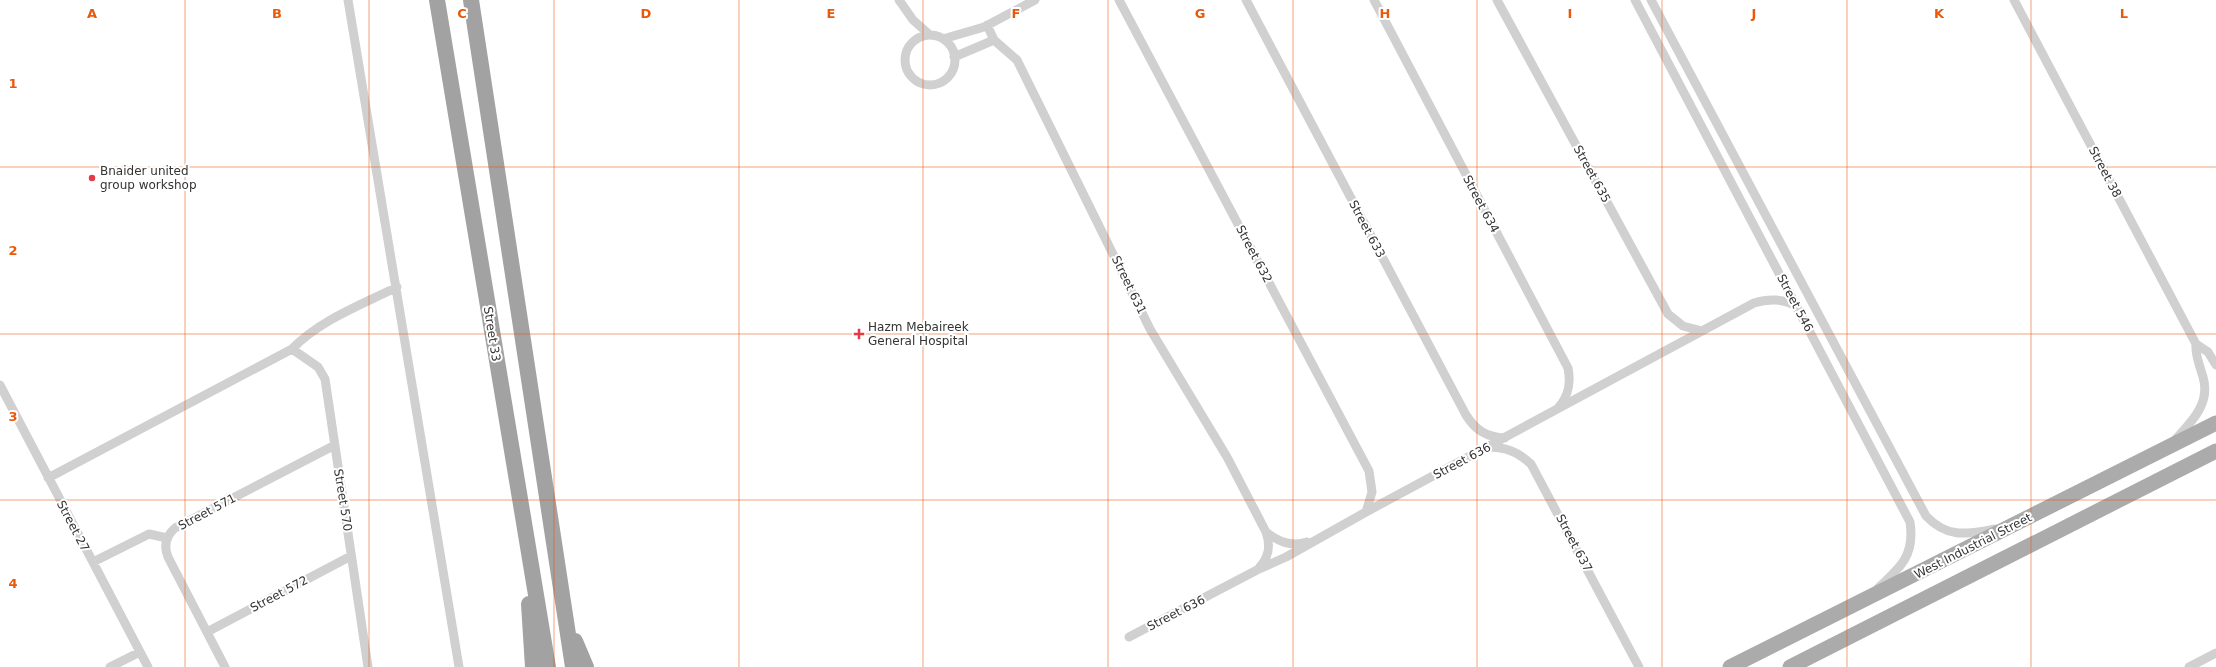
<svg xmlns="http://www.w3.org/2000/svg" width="2216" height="667" font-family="'DejaVu Sans',sans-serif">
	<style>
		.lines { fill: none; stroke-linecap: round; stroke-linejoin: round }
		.minor { stroke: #d0d0d0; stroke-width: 9 }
		.primary { stroke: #ababab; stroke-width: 15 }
		.trunk { stroke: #a2a2a2; stroke-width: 16 }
		.grid { fill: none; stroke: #e8590c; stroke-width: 1; stroke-opacity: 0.55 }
		.poi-dot { fill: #e63946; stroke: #fff; stroke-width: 1.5 }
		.labels { text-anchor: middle; stroke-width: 4; stroke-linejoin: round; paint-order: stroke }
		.poi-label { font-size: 12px; fill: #333; stroke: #fff; text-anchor: start }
		.street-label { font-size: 12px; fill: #333; stroke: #fff }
		.grid-label { font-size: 13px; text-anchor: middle; font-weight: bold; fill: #e8590c; stroke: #fff; stroke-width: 4; stroke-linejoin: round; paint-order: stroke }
	</style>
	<rect width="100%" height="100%" fill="#fff"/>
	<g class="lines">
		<!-- minor -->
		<path class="minor" d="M 348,0 L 459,667
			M 899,0 L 913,20 L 930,35
			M 1119,0 L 1369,471 L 1372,492 L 1366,512
			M 1246,0 L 1466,415 C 1476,431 1487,437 1505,438
			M 1374,0 L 1568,368 C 1571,383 1569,395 1559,407
			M 1497,0 L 1668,314 L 1683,326 L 1702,331
			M 1635,0 L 1910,522 C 1915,555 1901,567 1878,588
			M 1651,0 L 1926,516 C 1948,539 1967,534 1995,529
			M 2014,0 L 2196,344 C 2195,356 2200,366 2203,377 C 2211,404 2191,422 2175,440
			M905 60a25 25 0 1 1 50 0a25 25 0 1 1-50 0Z
			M 943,39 L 984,27 L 1035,0
			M 994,40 L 1017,60 L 1150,329 L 1227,457 L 1266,532 C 1271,546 1269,557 1259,568
			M 954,57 L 994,40 L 987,25
			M 2196,344 L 2208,352 L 2216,365
			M 292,349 L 318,367 L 325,379 L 368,667
			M 0,385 L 148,667
			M 1488,447 C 1506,447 1518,452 1531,464 L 1639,667
			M 48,478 L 292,349 C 320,320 361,305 397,287
			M 1266,532 C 1279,542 1291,547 1307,542
			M 93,562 L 149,534 L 167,538
			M 207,632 L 351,556
			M 1129,637 L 1257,570 L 1286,557 L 1366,512 L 1754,303 C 1770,298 1782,299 1797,306
			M 110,667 L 140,652
			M 225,667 L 168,557 C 163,545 166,536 175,528 L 335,445
			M 2189,667 L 2216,653"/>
		<!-- primary -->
		<path class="primary" d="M 1730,667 L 2216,423
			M 1790,667 L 2216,451"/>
		<!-- trunk -->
		<path class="trunk" d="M 437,0 L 548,667
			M 471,0 L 573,667
			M 529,604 L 533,667
			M 575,641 L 586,667"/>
	</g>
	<!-- grid -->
	<path class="grid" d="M 185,0 L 185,667M 369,0 L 369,667M 554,0 L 554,667M 739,0 L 739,667M 923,0 L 923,667M 1108,0 L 1108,667M 1293,0 L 1293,667M 1477,0 L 1477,667M 1662,0 L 1662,667M 1847,0 L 1847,667M 2031,0 L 2031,667M 0,167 L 2216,167M 0,334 L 2216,334M 0,500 L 2216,500"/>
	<!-- markers -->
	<g class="poi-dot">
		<circle cx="92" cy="178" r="4"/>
		<path d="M857 328h4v4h4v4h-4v4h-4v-4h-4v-4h4z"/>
	</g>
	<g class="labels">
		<!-- poi labels -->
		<g class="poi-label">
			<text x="100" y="175">Bnaider united<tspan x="100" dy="14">group workshop</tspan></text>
			<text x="868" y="331">Hazm Mebaireek<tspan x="868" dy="14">General Hospital</tspan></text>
		</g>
		<!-- street labels -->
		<g class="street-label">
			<text transform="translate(2105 172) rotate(62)" y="4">Street 38</text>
			<text transform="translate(1592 174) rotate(61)" y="4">Street 635</text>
			<text transform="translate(1481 204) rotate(62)" y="4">Street 634</text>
			<text transform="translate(1367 229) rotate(62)" y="4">Street 633</text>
			<text transform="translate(1254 254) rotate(62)" y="4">Street 632</text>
			<text transform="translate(1129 285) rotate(64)" y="4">Street 631</text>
			<text transform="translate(1795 303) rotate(62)" y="4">Street 546</text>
			<text transform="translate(492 334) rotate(81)" y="4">Street 33</text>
			<text transform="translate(1462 461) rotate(-28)" y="4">Street 636</text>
			<text transform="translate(343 500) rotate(81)" y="4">Street 570</text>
			<text transform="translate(207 512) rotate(-28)" y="4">Street 571</text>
			<text transform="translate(73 526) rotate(62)" y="4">Street 27</text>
			<text transform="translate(1574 543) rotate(62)" y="4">Street 637</text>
			<text transform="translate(1973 546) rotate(-27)" y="4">West Industrial Street</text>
			<text transform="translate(279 594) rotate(-28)" y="4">Street 572</text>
			<text transform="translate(1176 613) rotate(-27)" y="4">Street 636</text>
		</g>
	</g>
	<g class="grid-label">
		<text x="92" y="18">A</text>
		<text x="277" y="18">B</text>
		<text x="462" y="18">C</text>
		<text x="646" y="18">D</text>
		<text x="831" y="18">E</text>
		<text x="1016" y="18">F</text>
		<text x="1200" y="18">G</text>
		<text x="1385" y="18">H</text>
		<text x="1570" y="18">I</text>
		<text x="1754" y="18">J</text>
		<text x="1939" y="18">K</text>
		<text x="2124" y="18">L</text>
		<text x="13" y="88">1</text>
		<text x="13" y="255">2</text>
		<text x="13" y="421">3</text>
		<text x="13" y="588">4</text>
	</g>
</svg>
